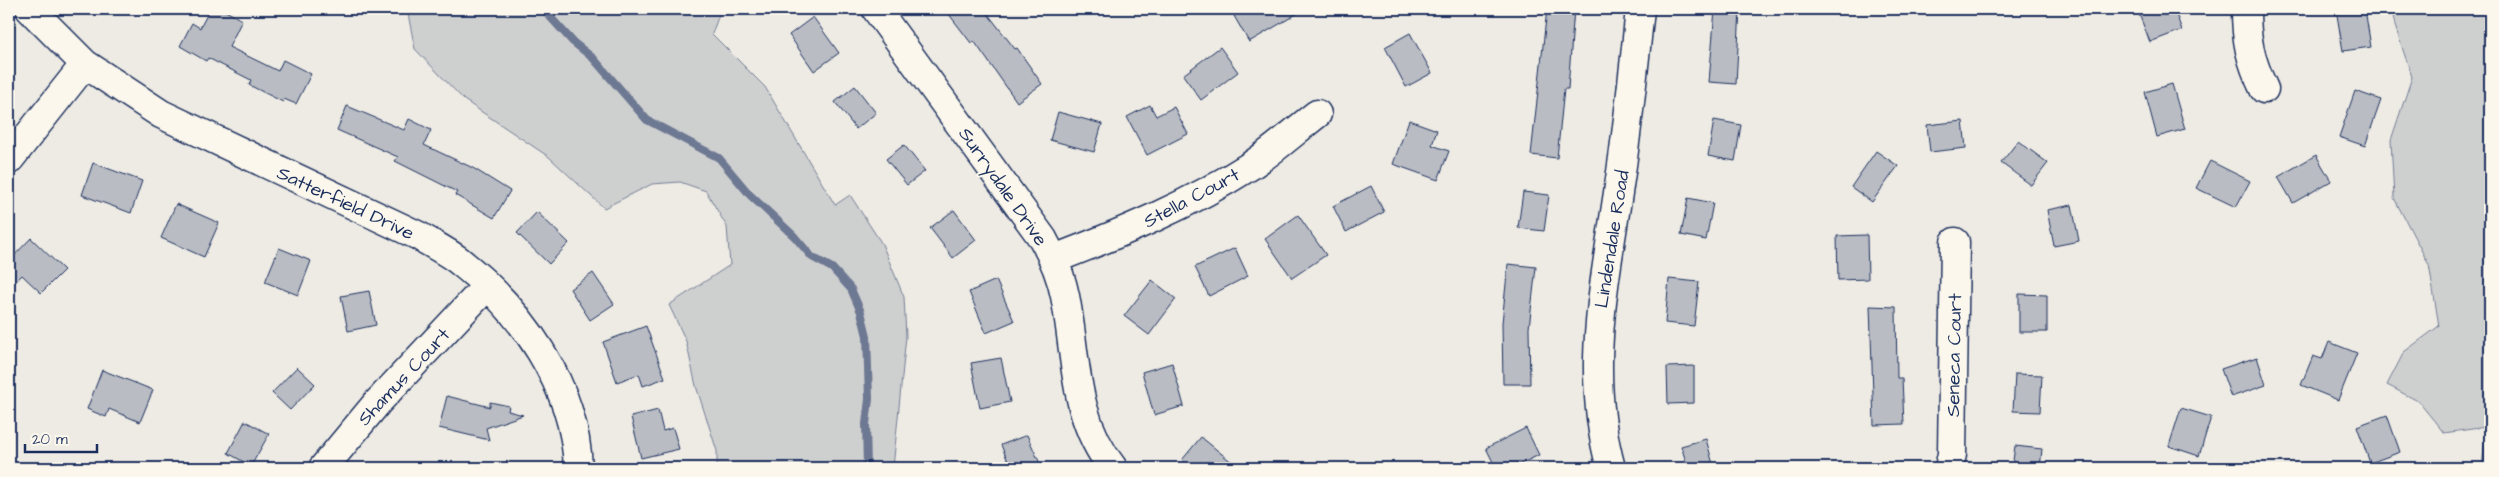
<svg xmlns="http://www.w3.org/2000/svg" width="2499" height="477" font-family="'Architects Daughter',sans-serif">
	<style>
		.green { fill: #cecfcf; stroke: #747f96 }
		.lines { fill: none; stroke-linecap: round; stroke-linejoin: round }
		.stream { stroke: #6d7892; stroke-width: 8 }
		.building { fill: #b9bcc3; stroke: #1b2f5e }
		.minor-casing { stroke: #1b2f5e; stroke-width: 31 }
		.minor { stroke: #fbf7ec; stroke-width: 28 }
		.labels { text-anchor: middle; stroke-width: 4; stroke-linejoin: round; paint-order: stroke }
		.street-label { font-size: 19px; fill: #1b2f5e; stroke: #fbf7ec }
	</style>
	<rect width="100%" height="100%" fill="#eeebe4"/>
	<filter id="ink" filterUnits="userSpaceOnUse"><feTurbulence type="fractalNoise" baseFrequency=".02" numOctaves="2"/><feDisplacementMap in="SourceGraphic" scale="10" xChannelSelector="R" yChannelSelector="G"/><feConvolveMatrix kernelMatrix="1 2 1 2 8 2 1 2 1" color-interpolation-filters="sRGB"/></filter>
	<g filter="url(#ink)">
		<!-- green -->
		<path class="green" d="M 407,9 L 721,9 L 712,34 L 765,87 L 835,205 L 850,195 L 882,244 L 904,297 L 906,336 L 893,468 L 717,468 L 717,451 L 696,386 L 686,341 L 669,305 L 730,265 L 727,227 L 706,191 L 680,182 L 652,184 L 604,208 L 549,157 L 464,100 L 415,49 Z
			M 2392,9 L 2490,9 L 2490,468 L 2482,468 L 2486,427 L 2444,433 L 2418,401 L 2387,385 L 2404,352 L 2439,326 L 2429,265 L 2394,198 L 2391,140 L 2412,77 L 2395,26 Z"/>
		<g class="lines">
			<!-- stream -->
			<path class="stream" d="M 543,9 L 573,42 L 593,58 L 647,120 L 719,158 L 750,195 L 794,236 L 812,257 L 832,268 L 851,289 L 861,312 L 867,336 L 869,399 L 866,424 L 867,468"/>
		</g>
		<!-- building -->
		<path class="building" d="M 210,9 L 222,9 L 242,20 L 229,47 L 278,71 L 283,60 L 311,74 L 296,104 L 284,99 L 283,102 L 249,85 L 251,80 L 208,58 L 206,61 L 180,46 L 192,23 L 200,28 Z
			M 945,9 L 984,9 L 1015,49 L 1017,48 L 1042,84 L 1017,102 L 974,41 L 971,43 Z
			M 1246,9 L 1305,9 L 1249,42 L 1234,16 Z
			M 1547,9 L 1574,9 L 1568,89 L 1564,89 L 1557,158 L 1531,155 Z
			M 1715,9 L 1740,9 L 1736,84 L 1709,82 Z
			M 2137,9 L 2174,9 L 2182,30 L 2150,42 Z
			M 2336,9 L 2365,9 L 2371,47 L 2343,51 Z
			M 813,17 L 839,53 L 814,71 L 789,35 Z
			M 1410,33 L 1432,73 L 1406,87 L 1385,47 Z
			M 1220,47 L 1238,72 L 1201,100 L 1183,75 Z
			M 2172,84 L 2185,129 L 2157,137 L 2145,92 Z
			M 855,86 L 876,113 L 856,129 L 835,102 Z
			M 2355,91 L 2381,100 L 2365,146 L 2339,137 Z
			M 1150,105 L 1156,116 L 1174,107 L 1188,134 L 1147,155 L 1127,117 Z
			M 347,106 L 404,130 L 409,119 L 431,130 L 424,145 L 473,168 L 510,191 L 494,218 L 455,195 L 457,192 L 395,161 L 398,157 L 337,130 Z
			M 1058,112 L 1102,124 L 1094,152 L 1050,140 Z
			M 1409,120 L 1437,130 L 1432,145 L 1449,151 L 1438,180 L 1393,164 Z
			M 1714,120 L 1741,125 L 1735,161 L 1708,156 Z
			M 1963,121 L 1966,148 L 1930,152 L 1927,125 Z
			M 2018,141 L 2048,163 L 2031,185 L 2001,163 Z
			M 904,145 L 925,171 L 907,185 L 886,159 Z
			M 1876,151 L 1898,166 L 1872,202 L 1851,187 Z
			M 2316,155 L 2331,181 L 2293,203 L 2278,177 Z
			M 2210,161 L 2250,181 L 2236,207 L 2196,188 Z
			M 93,163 L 142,181 L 131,213 L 82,195 Z
			M 1371,186 L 1384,212 L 1346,232 L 1333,206 Z
			M 1523,192 L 1549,195 L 1544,231 L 1518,228 Z
			M 1688,198 L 1713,203 L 1706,240 L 1681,235 Z
			M 176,204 L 219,223 L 204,257 L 161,238 Z
			M 2072,205 L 2079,241 L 2054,246 L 2047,210 Z
			M 954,210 L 976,240 L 953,258 L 930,228 Z
			M 537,212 L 569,243 L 549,264 L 517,233 Z
			M 1298,215 L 1326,255 L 1292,278 L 1265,239 Z
			M 1867,235 L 1868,279 L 1838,280 L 1837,236 Z
			M 31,238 L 64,270 L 41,293 L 22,275 L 9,289 L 9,261 Z
			M 279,248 L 311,261 L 298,295 L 265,282 Z
			M 1235,248 L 1248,276 L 1209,296 L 1195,267 Z
			M 1508,264 L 1536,267 L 1529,328 L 1530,384 L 1503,384 L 1502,323 Z
			M 593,273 L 614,304 L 590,320 L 570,289 Z
			M 1669,279 L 1699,282 L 1694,326 L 1665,323 Z
			M 996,280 L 1014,321 L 986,333 L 969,292 Z
			M 1152,280 L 1176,299 L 1149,335 L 1124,316 Z
			M 369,291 L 376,325 L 348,331 L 341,296 Z
			M 2019,294 L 2047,295 L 2047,332 L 2019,332 Z
			M 1870,306 L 1896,307 L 1897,378 L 1902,378 L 1904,424 L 1874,425 Z
			M 646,326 L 665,378 L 643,386 L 639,374 L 617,382 L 603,342 Z
			M 2329,342 L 2357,353 L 2338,400 L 2301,385 L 2313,356 L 2322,359 Z
			M 2257,357 L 2266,385 L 2231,397 L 2221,369 Z
			M 1001,358 L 1010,402 L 980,408 L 971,363 Z
			M 1172,363 L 1184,406 L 1154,415 L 1142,372 Z
			M 1694,366 L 1694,403 L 1668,404 L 1667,367 Z
			M 297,367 L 315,384 L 290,410 L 272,393 Z
			M 102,370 L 153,390 L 140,422 L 109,409 L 106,417 L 87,409 Z
			M 2015,374 L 2042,375 L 2040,412 L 2013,411 Z
			M 447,396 L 490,407 L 490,402 L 509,406 L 508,411 L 523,415 L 486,428 L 489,440 L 439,428 Z
			M 2181,408 L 2211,417 L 2199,456 L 2169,446 Z
			M 658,410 L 663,431 L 673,428 L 679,449 L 641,458 L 631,417 Z
			M 2387,415 L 2400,452 L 2370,463 L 2357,426 Z
			M 245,421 L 269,434 L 251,466 L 228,453 Z
			M 1526,428 L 1539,455 L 1512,468 L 1496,468 L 1486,448 Z
			M 1027,435 L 1042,468 L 1011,468 L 1001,445 Z
			M 1201,437 L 1239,468 L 1192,468 L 1182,460 Z
			M 1706,439 L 1714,468 L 1688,468 L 1681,446 Z
			M 2015,446 L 2042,449 L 2040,468 L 2012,468 Z"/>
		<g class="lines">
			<defs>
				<path id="minor" d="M 30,9 L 85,64 L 161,114 L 419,236 C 432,244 446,251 458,260 C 522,310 575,385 578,468
					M 876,9 L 1043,239 C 1053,257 1061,276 1065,296 C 1077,356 1072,417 1113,468
					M 2246,9 C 2246,40 2250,60 2264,89
					M 9,160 L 85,64
					M 1054,259 C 1122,233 1189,205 1250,166 C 1273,151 1295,131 1317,114
					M 323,468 L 377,403 L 487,286
					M 1611,468 C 1584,371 1605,283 1619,186 C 1628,127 1634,68 1640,9
					M 1949,468 L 1952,454 L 1955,242"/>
			</defs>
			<!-- minor casing -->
			<use href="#minor" class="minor-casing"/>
			<!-- minor -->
			<use href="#minor" class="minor"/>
		</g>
	</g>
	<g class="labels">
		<!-- street labels -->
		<g class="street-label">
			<text transform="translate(1004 186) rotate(55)" y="7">Surrydale Drive</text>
			<text transform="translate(1191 197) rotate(-28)" y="7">Stella Court</text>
			<text transform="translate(346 202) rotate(25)" y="7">Satterfield Drive</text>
			<text transform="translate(1611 239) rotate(-81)" y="7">Lindendale Road</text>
			<text transform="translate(1953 355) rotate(-89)" y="7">Seneca Court</text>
			<text transform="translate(403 376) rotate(-47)" y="7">Shamus Court</text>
		</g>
	</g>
	<!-- margin -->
	<rect width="2499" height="477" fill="none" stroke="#fbf7ec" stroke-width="30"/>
	<rect x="15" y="15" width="2469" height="447" fill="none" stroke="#1b2f5e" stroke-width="2" filter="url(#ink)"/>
	<!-- scale -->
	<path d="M25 444v8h72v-8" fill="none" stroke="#1b2f5e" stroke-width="2.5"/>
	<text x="32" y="444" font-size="15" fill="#1b2f5e" stroke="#fbf7ec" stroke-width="4" paint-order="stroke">20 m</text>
</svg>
